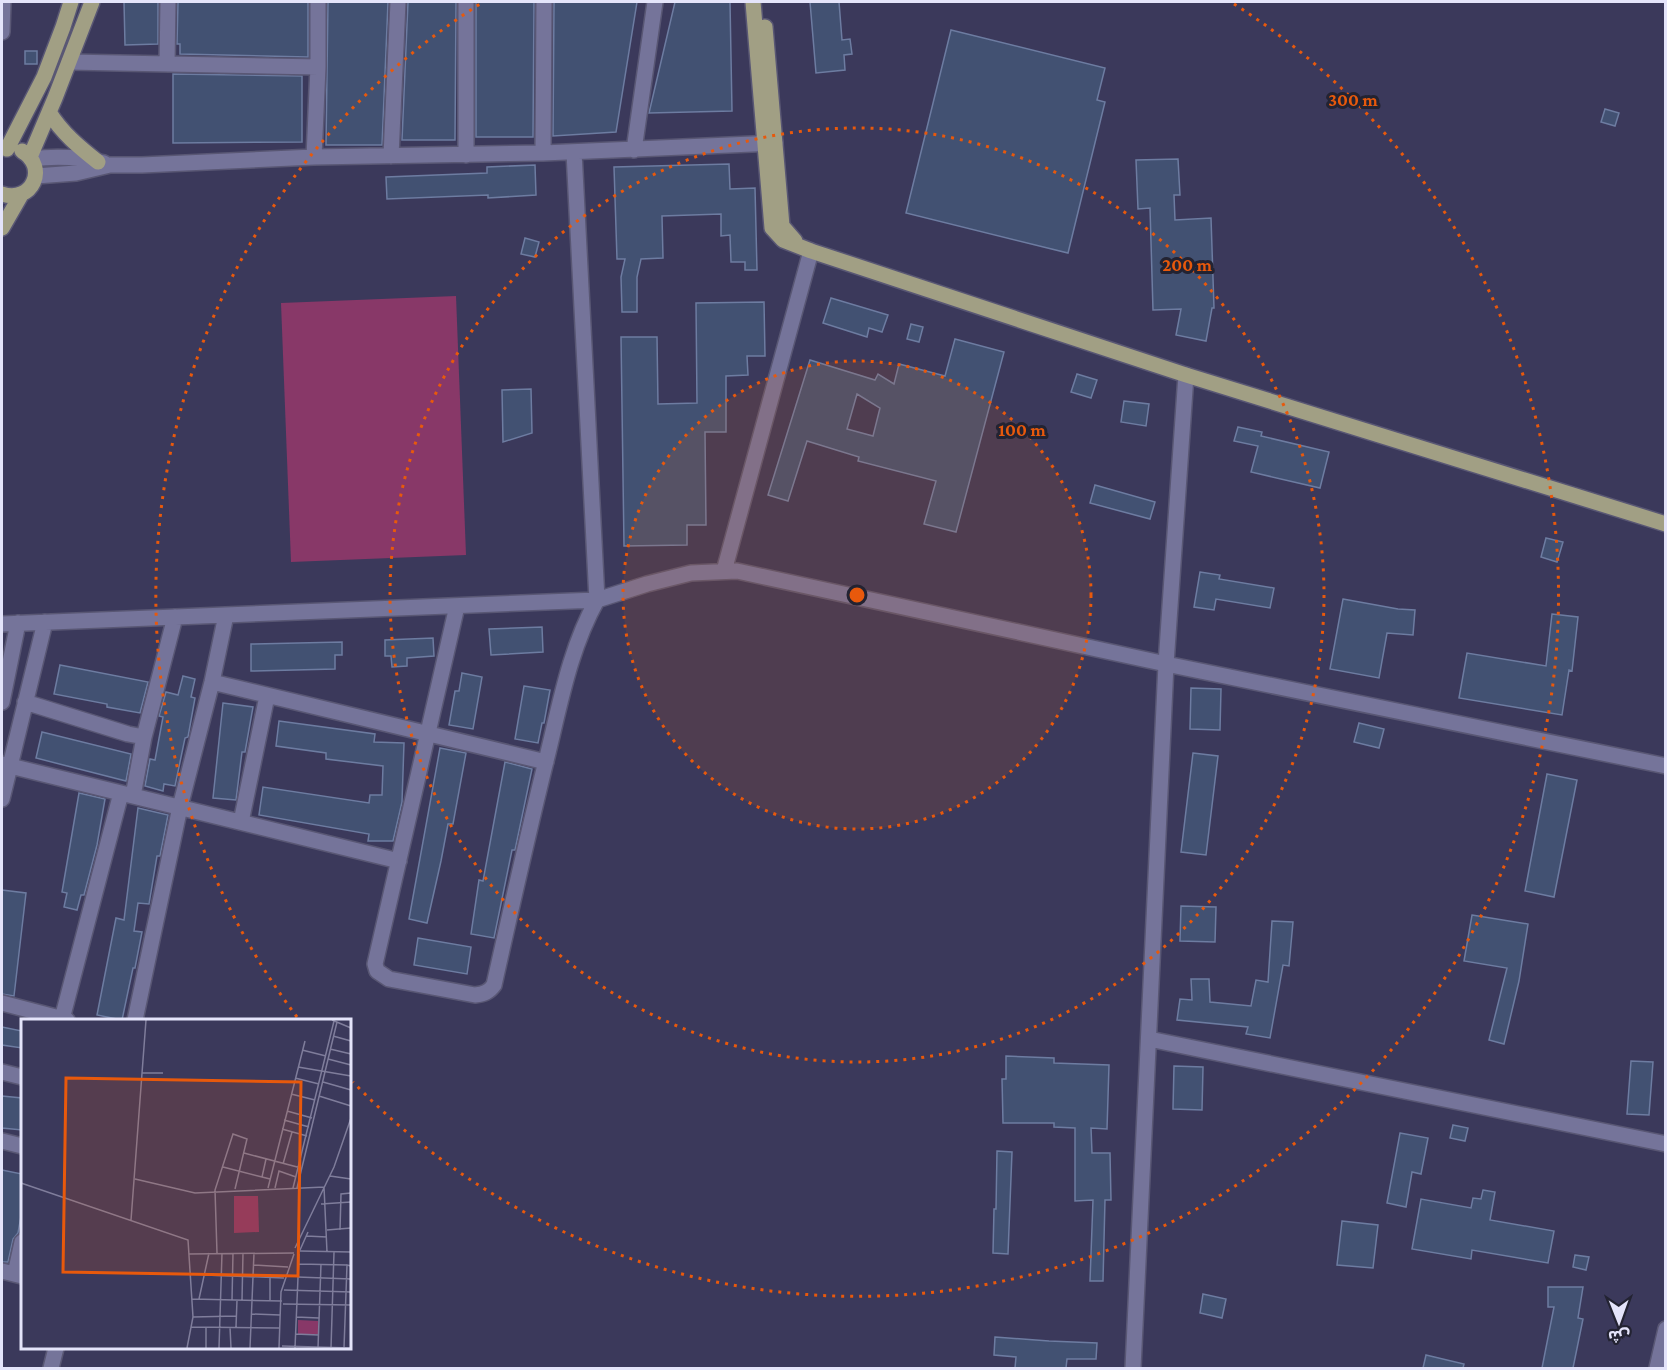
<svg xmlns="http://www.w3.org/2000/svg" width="1667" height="1370" font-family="'Crimson Pro','Noto Sans Arabic',serif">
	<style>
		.pitch { fill: #883868 }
		.building { fill: #425172; stroke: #6d7ca1; stroke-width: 1.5; fill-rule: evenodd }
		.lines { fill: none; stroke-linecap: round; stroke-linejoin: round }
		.minor-casing { stroke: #595774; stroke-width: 18 }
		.major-casing { stroke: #595774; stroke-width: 18 }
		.minor { stroke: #75749a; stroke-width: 15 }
		.major { stroke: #a19f84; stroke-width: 15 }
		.ring { fill: none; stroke: #e8590c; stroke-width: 3; stroke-dasharray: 3 6 }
		.inset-road { fill: none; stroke: #7f7d9b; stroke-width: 1.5 }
		.view { fill: #e8590c; fill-opacity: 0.15; stroke: #e8590c; stroke-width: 3 }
		.inset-edge { fill: none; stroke: #e4e4fa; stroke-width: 3 }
		.centre { fill: #e8590c; stroke: #232332; stroke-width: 3 }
		.ring-label { font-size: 18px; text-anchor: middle; font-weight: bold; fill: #e8590c; stroke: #232332; stroke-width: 6; stroke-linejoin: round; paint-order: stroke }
	</style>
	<rect width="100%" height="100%" fill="#3b395b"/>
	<!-- pitch -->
	<path class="pitch" d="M 456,296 L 466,555 L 291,562 L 281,303 Z"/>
	<!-- building -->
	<path class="building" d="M 124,2 L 158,2 L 158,44 L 125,45 Z
		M 178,2 L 308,2 L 308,57 L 180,54 L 180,44 L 177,44 Z
		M 328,2 L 388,2 L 382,145 L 326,145 Z
		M 408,2 L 456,2 L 455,140 L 402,140 Z
		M 476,2 L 534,2 L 533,137 L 476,137 Z
		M 554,2 L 637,2 L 616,132 L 553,136 Z
		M 675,2 L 730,2 L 732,111 L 649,113 Z
		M 810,2 L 839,2 L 842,40 L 850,39 L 852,54 L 844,55 L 845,70 L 816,73 Z
		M 951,30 L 1105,68 L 1097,100 L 1105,102 L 1068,253 L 906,213 Z
		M 25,51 L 37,51 L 37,64 L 25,64 Z
		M 173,74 L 302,76 L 302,142 L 173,143 Z
		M 1605,109 L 1619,113 L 1615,126 L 1601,122 Z
		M 1178,159 L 1180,195 L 1174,195 L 1175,220 L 1211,218 L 1214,308 L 1212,308 L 1206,341 L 1176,335 L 1181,309 L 1153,310 L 1150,208 L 1138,209 L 1136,160 Z
		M 729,164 L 730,189 L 755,188 L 757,270 L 745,270 L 745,262 L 731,262 L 730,235 L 721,236 L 721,214 L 662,216 L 663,258 L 641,259 L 637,277 L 637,312 L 622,312 L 621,277 L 625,259 L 617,259 L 614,167 Z
		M 535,165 L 536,195 L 488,198 L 488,195 L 387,199 L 386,177 L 487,173 L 487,167 Z
		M 525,238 L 539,242 L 535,257 L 521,254 Z
		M 831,298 L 888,315 L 882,332 L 869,328 L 867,337 L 823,323 Z
		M 764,302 L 765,356 L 747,356 L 748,375 L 726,376 L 726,432 L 705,432 L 706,525 L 687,525 L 687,545 L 624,546 L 621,337 L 657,337 L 658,404 L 697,403 L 696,303 Z
		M 911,324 L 923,327 L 919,342 L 907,339 Z
		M 955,339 L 1004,352 L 956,532 L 924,524 L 936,481 L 858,461 L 859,457 L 807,441 L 788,501 L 768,495 L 810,360 L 875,380 L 878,374 L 894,384 L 899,364 L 945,376 ZM 857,394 L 880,408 L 873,436 L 847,429 Z
		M 1077,374 L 1097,380 L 1091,398 L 1071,392 Z
		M 531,389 L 532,433 L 503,442 L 502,390 Z
		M 1124,401 L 1149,404 L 1146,426 L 1121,422 Z
		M 1238,427 L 1262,432 L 1261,436 L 1329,452 L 1320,488 L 1251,472 L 1258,446 L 1234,441 Z
		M 1095,485 L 1155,502 L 1150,519 L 1090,503 Z
		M 1546,538 L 1563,542 L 1557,562 L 1541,557 Z
		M 1200,572 L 1220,575 L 1219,579 L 1274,588 L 1270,608 L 1216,599 L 1214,610 L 1194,607 Z
		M 1343,599 L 1398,609 L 1415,610 L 1413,635 L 1387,633 L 1379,678 L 1330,669 Z
		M 1552,614 L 1578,617 L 1572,671 L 1569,670 L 1562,715 L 1459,698 L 1467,653 L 1546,666 Z
		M 542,627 L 543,652 L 491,655 L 489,629 Z
		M 433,638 L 434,656 L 407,658 L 407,666 L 392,667 L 391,656 L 385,656 L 385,640 Z
		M 342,642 L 342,655 L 335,655 L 335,669 L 251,671 L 251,644 Z
		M 60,665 L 148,682 L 140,713 L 107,707 L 107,704 L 54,694 Z
		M 462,673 L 482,677 L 473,729 L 449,725 L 455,691 L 459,691 Z
		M 183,676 L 195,679 L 191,697 L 195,698 L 188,737 L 185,738 L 175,786 L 164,784 L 163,791 L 145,786 L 150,759 L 155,760 L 163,717 L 159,716 L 166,692 L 178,695 Z
		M 524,686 L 550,690 L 544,723 L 542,723 L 538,743 L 515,739 Z
		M 1191,688 L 1221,689 L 1220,730 L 1190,729 Z
		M 223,703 L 253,707 L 245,752 L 242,752 L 236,800 L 213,798 Z
		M 279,721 L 375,734 L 374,742 L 404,743 L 402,802 L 393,841 L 368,841 L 369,834 L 259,815 L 263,787 L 369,803 L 370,795 L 382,795 L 383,766 L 326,759 L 326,753 L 276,746 Z
		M 1359,723 L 1384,729 L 1379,748 L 1354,742 Z
		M 42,732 L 131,754 L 126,781 L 36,758 Z
		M 440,748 L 466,753 L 453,824 L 448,824 L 441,861 L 427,923 L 409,919 Z
		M 1193,753 L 1218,756 L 1206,855 L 1181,852 Z
		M 505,762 L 532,769 L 515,850 L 512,850 L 494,938 L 471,934 L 479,880 L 483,881 Z
		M 1547,774 L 1577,780 L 1554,897 L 1525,891 Z
		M 79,793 L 105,799 L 97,845 L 84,895 L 81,895 L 77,910 L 64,907 L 67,893 L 62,892 Z
		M 138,808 L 168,815 L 160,856 L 157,856 L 149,904 L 138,903 L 134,931 L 142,932 L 135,968 L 133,968 L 122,1020 L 97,1015 L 116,918 L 124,920 Z
		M 2,890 L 26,893 L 14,996 L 2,994 Z
		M 1181,906 L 1216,907 L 1215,942 L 1180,941 Z
		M 1472,915 L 1528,924 L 1519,981 L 1504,1044 L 1489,1040 L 1507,968 L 1464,961 Z
		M 1272,921 L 1293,922 L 1289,966 L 1283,965 L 1270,1038 L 1246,1034 L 1248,1027 L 1177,1020 L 1180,999 L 1192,1000 L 1191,979 L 1209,979 L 1210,1002 L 1251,1006 L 1256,980 L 1268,982 Z
		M 418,938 L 471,947 L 467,974 L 414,965 Z
		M 2,1027 L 22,1031 L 22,1048 L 2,1045 Z
		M 1006,1056 L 1054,1058 L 1054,1063 L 1109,1065 L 1107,1129 L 1091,1128 L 1092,1153 L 1110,1153 L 1111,1200 L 1105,1200 L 1103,1281 L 1090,1281 L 1093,1200 L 1075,1201 L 1075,1128 L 1054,1127 L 1054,1123 L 1003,1123 L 1002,1079 L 1006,1079 Z
		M 1631,1061 L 1653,1062 L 1649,1115 L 1627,1114 Z
		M 1174,1066 L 1203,1067 L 1202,1110 L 1173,1109 Z
		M 2,1096 L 22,1098 L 22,1130 L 2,1128 Z
		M 1453,1125 L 1468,1128 L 1465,1141 L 1450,1138 Z
		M 1400,1133 L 1428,1138 L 1421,1174 L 1412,1172 L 1406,1207 L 1387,1203 Z
		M 997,1151 L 1012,1152 L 1008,1254 L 993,1253 L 994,1209 L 996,1209 Z
		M 2,1170 L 22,1174 L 22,1211 L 18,1233 L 13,1239 L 8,1262 L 2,1262 Z
		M 1483,1190 L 1495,1192 L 1490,1220 L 1554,1231 L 1548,1263 L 1472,1250 L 1471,1259 L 1412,1249 L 1421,1199 L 1471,1208 L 1473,1198 L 1481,1199 Z
		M 1342,1221 L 1378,1225 L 1373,1268 L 1337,1265 Z
		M 1575,1255 L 1589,1257 L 1586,1270 L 1573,1267 Z
		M 1548,1287 L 1583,1287 L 1578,1318 L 1583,1319 L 1573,1368 L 1542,1368 L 1554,1307 L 1548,1307 Z
		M 1203,1294 L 1226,1299 L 1222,1318 L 1200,1313 Z
		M 995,1337 L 1049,1341 L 1097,1343 L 1096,1359 L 1067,1359 L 1066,1368 L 1015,1368 L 1016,1357 L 994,1355 Z
		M 1426,1355 L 1464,1364 L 1463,1368 L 1423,1368 Z"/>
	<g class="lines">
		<defs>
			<path id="minor" d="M 2,32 L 3,2
				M 69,62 L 318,67
				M 167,64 L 168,2
				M 634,150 L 655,2
				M 543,153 L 544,2
				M 466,155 L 466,2
				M 391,156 L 398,2
				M 314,157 L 318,67 L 318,2
				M 31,159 C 55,156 81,157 104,163
				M 36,176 L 76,173 L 110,165 L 142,165 L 314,157 L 543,153 L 775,143
				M 724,571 L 811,251
				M 457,606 L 375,964 L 377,971 L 389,979 L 475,995 C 484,994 489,992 494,985 C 511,909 528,833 547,757 C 560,704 570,648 597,600 L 574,152
				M 2,624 L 597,600 L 647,584 L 691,573 L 737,571 L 1166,664 L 1666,766
				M 212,682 L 546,762
				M 2,702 L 18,623
				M 25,702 L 128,734 L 144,737 L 175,617
				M 2,764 L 399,861
				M 133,796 L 144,737
				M 2,799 L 45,622
				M 241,822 L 267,696
				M 2,1003 L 67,1020
				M 62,1019 L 121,793
				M 135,1020 L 180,807 L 212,682 L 226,615
				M 1149,1039 L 1666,1144
				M 2,1072 L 22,1077
				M 2,1141 L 22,1146
				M 2,1271 L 22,1276
				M 15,1274 L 22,1242
				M 51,1368 L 56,1348
				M 1133,1368 L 1166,664 L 1186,375
				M 1657,1368 L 1666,1329"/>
			<path id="major" d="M 753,2 L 772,228 L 783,240 L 811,251 L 1186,375 L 1666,524
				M 765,27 L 782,226 L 795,241
				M 49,112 C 62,133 79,147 98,162
				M 7,149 L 44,77 L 63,27 L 71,2
				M 30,157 L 55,98 L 92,2
				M 2,194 C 32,204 49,167 22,151
				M 2,228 L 21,195"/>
		</defs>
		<!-- minor casing -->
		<use href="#minor" class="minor-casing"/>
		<!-- major casing -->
		<use href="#major" class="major-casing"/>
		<!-- minor -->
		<use href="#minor" class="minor"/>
		<!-- major -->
		<use href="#major" class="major"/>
	</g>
	<!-- distance rings -->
	<circle cx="857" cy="595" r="234" fill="#e8590c" fill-opacity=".12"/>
	<g class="ring">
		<circle cx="857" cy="595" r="234"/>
		<circle cx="857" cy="595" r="467"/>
		<path d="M297 1017A701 701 0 0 1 480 4M1234 4A701 701 0 1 1 353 1082"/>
	</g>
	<!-- overview -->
	<g transform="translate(21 1019)">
		<rect width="330" height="330" fill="#3b395b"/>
		<path d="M 277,301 L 297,302 L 297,315 L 277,315 Z" fill="#883868"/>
		<path d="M 213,177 L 237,177 L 238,213 L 213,214 Z" fill="#883868"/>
		<path class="inset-road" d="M 311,1 L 330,9M 312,17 L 330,22M 309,30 L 330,35M 281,31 L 305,37M 307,40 L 330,46M 277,48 L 330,57M 121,54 L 142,54M 274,59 L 298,65M 302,63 L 330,71M 270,75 L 294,81M 298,77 L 330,87M 266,92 L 291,99M 263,101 L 288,108M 261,110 L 286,117M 223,134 L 280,149M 262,145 L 271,113M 202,148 L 249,160M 309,157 L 330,160M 241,158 L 245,140M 114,160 L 174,174 L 303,168 L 306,233M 0,164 L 167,221 L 172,298 L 166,329M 247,169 L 284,22M 254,169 L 258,152 L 275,158M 272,169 L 313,2M 276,169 L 316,3M 300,185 L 330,183M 110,201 L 125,1M 306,211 L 330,209M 319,211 L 320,175 L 330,174M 285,217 L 306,218M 274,229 L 313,148 L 330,99M 279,231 L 287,213M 279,232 L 330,233M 196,234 L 194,171 L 212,115 L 226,120 L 214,170M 168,235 L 273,234M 277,245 L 326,246M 232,246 L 267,248M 184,256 L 263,259M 249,258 L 249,281M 276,258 L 330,260M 263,271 L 330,273M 171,280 L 261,282M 178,280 L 188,234M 211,281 L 212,234M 221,281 L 222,234M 262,285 L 330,286M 231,295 L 259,296M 172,298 L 216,297M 275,298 L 298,299M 170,308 L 258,309M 185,308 L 185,329M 209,308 L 210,329M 215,308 L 216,281M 274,315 L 298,316M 261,327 L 330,329M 198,329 L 201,234M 229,329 L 233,234M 258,329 L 260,273 L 273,235M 274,329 L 278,235M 297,329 L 300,245M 310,329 L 313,233M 323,329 L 326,246 L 330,247"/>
		<path class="view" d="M 45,59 L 280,63 L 277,257 L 42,253 Z"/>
		<rect width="330" height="330" class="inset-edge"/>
	</g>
	<circle cx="857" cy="595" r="9" class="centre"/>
	<g class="ring-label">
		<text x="1353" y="106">300 m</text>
		<text x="1187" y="271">200 m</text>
		<text x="1022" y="436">100 m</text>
	</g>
	<!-- border -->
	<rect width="1667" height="1370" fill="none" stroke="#e4e4fa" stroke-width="6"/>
	<!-- north arrow -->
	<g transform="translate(1619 1322) rotate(179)" stroke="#232332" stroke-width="4.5" paint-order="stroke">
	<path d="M0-4.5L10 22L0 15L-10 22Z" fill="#e4e4fa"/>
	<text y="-9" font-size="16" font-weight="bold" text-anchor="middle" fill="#e4e4fa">ش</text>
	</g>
</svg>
